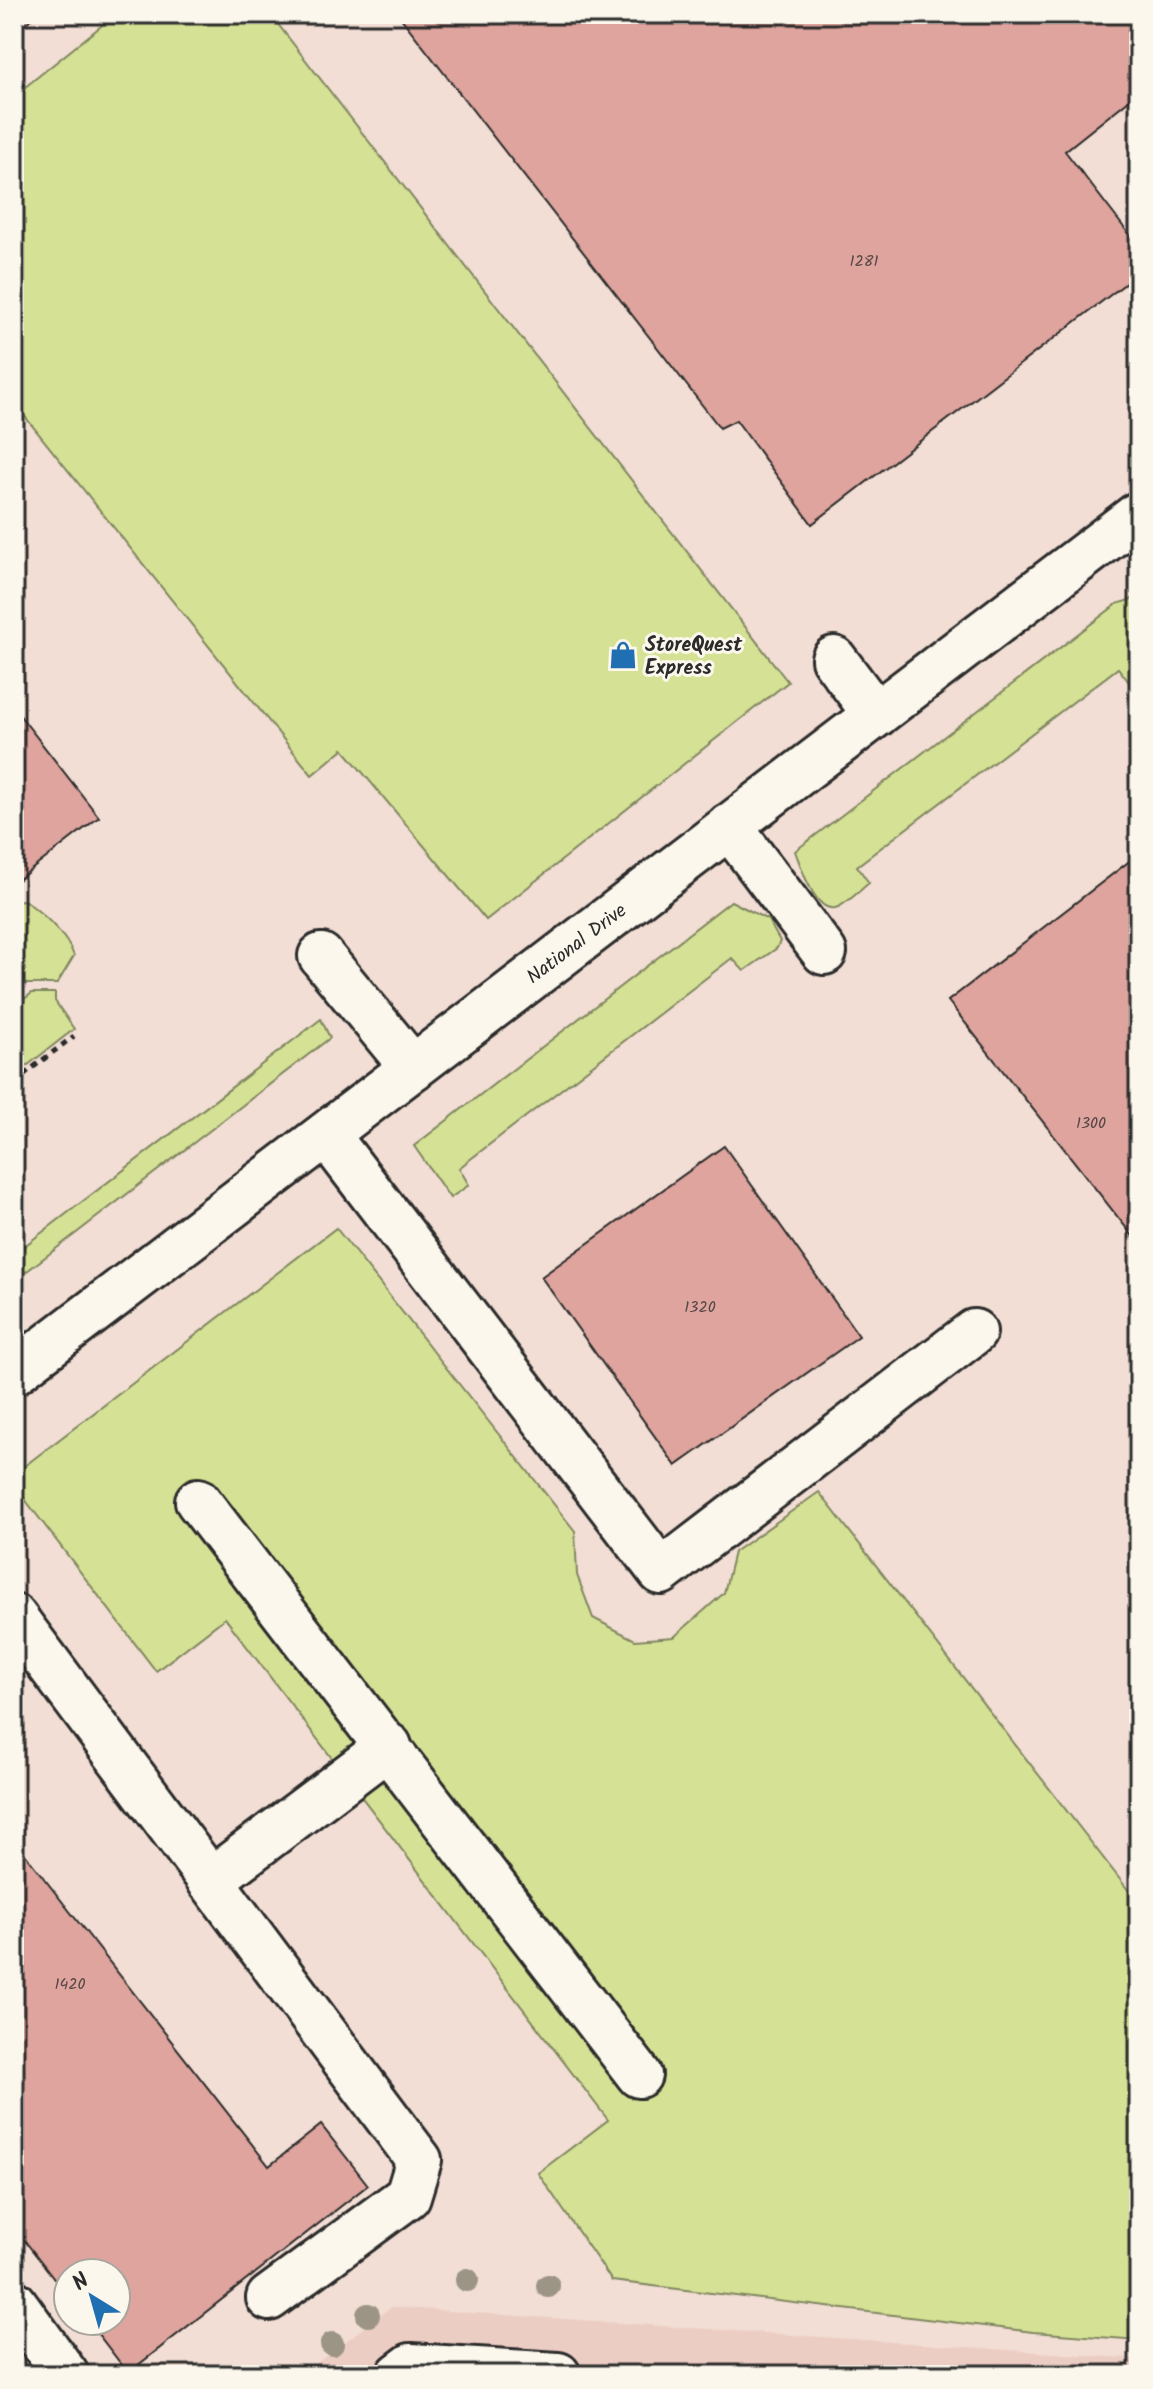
<svg xmlns="http://www.w3.org/2000/svg" width="1153" height="2389" font-family="Kalam,sans-serif">
	<style>
		.built { fill: #eccdc4 }
		.green { fill: #d5e295; stroke: #808660; stroke-width: 2 }
		.building { fill: #dea49d; stroke: #2b2b2b; stroke-width: 2 }
		.lines { fill: none; stroke-linecap: round; stroke-linejoin: round }
		.minor-casing { stroke: #2b2b2b; stroke-width: 50 }
		.path { stroke: #2b2b2b; stroke-width: 5; stroke-dasharray: 6 6; stroke-linecap: butt }
		.minor { stroke: #fbf7ec; stroke-width: 44 }
		.tree { fill: #9c9586 }
		.labels { text-anchor: middle; stroke-width: 6; stroke-linejoin: round; paint-order: stroke }
		.number-label { font-size: 16px; fill: #584948 }
		.poi-label { font-size: 20px; font-weight: bold; fill: #2b2b2b; stroke: #fbf7ec; text-anchor: start }
		.street-label { font-size: 20px; fill: #2b2b2b; stroke: #fbf7ec }
	</style>
	<rect width="100%" height="100%" fill="#f2ded4"/>
	<filter id="ink" filterUnits="userSpaceOnUse"><feTurbulence type="fractalNoise" baseFrequency=".0125" numOctaves="2"/><feDisplacementMap in="SourceGraphic" scale="16" xChannelSelector="R" yChannelSelector="G"/><feConvolveMatrix kernelMatrix="1 2 1 2 8 2 1 2 1" color-interpolation-filters="sRGB"/></filter>
	<g filter="url(#ink)">
		<!-- built -->
		<path class="built" d="M 391,2307 L 1139,2359 L 1139,2375 L 301,2375 Z"/>
		<!-- green -->
		<path class="green" d="M 116,14 L 270,14 L 788,682 L 486,920 L 343,749 L 312,775 L 14,403 L 14,96 Z
			M 1139,597 L 1139,688 L 1136,691 L 1118,668 L 857,866 L 869,883 C 860,890 849,902 838,907 C 816,917 801,866 795,851 L 1117,604 Z
			M 24,900 C 42,913 66,934 74,956 L 57,984 L 26,984 L 14,969 L 14,901 Z
			M 731,901 L 768,920 L 780,941 L 777,948 L 744,971 L 732,958 L 459,1168 L 469,1185 L 450,1198 L 414,1146 Z
			M 32,993 L 55,993 L 55,1001 L 74,1029 L 14,1076 L 14,1007 Z
			M 321,1019 L 330,1038 L 14,1281 L 14,1254 Z
			M 336,1228 L 575,1531 L 577,1575 L 593,1618 L 635,1640 L 674,1637 L 724,1593 L 734,1552 L 819,1492 L 1139,1904 L 1139,2340 L 1033,2332 L 612,2281 L 538,2173 L 608,2120 L 225,1618 L 156,1671 L 14,1485 L 14,1474 Z"/>
		<!-- building -->
		<path class="building" d="M 14,14 L 38,14 L 14,32 Z
			M 398,14 L 1139,14 L 1139,92 L 1065,151 L 1139,247 L 1139,273 L 812,524 L 736,420 L 720,428 Z
			M 14,708 L 99,817 L 14,883 Z
			M 1131,860 L 1139,870 L 1139,1244 L 948,1001 Z
			M 724,1146 L 859,1336 L 676,1466 L 541,1277 Z
			M 14,1707 L 25,1722 L 14,1731 Z
			M 14,1840 L 269,2166 L 321,2125 L 368,2185 L 128,2373 L 88,2321 L 116,2321 L 116,2273 L 68,2273 L 68,2296 L 14,2227 Z"/>
		<g class="lines">
			<defs>
				<path id="minor" d="M 834,659 L 876,715
					M 729,826 L 824,952
					M 321,956 L 413,1068
					M 326,1134 L 661,1572 L 974,1332
					M 14,1372 L 1139,514
					M 198,1501 L 639,2075
					M 14,1617 L 419,2160 L 408,2196 L 269,2298
					M 210,1881 L 389,1746
					M 14,2303 L 66,2375
					M 399,2375 L 411,2366 L 558,2375"/>
			</defs>
			<!-- minor casing -->
			<use href="#minor" class="minor-casing"/>
			<!-- path -->
			<path class="path" d="M 14,1082 L 74,1036"/>
			<!-- minor -->
			<use href="#minor" class="minor"/>
		</g>
		<!-- trees -->
		<g class="tree">
			<circle cx="467" cy="2280" r="12"/>
			<circle cx="548" cy="2286" r="12"/>
			<circle cx="368" cy="2315" r="12"/>
			<circle cx="332" cy="2344" r="12"/>
		</g>
	</g>
	<!-- icons -->
	<defs>
		<symbol id="shop-bare" viewBox="-9 -9 18 18"><path d="M-5-2.5h2.3a2.7 3.5 0 0 1 5.4 0H5L5.5 6h-11ZM-1.5-2.5h3a1.5 2.3 0 0 0-3 0Z" fill="#1f6fb2" stroke="#fbf7ec" stroke-width="2.5" paint-order="stroke"/></symbol>
	</defs>
	<g fill-rule="evenodd">
		<use href="#shop-bare" x="603" y="635" width="40" height="40"/>
	</g>
	<g class="labels">
		<!-- number labels -->
		<g class="number-label">
			<text x="864" y="266">1281</text>
			<text x="1091" y="1128">1300</text>
			<text x="700" y="1312">1320</text>
			<text x="70" y="1989">1420</text>
		</g>
		<!-- poi labels -->
		<g class="poi-label">
			<text x="645" y="651">StoreQuest<tspan x="645" dy="23">Express</tspan></text>
		</g>
		<!-- street labels -->
		<g class="street-label">
			<text transform="translate(576 943) rotate(-37)" y="7">National Drive</text>
		</g>
	</g>
	<!-- margin -->
	<rect width="1153" height="2389" fill="none" stroke="#fbf7ec" stroke-width="48"/>
	<rect x="24" y="24" width="1105" height="2341" fill="none" stroke="#2b2b2b" stroke-width="3" filter="url(#ink)"/>
	<!-- north arrow -->
	<g transform="translate(92 2297) rotate(323)"><circle r="38" fill="#fbf7ec" stroke="#a8a59f" stroke-width="2"/>
	<path d="M0-6L14 30L0 20L-14 30Z" fill="#1f6fb2"/>
	<text y="-12" font-size="22" font-weight="bold" text-anchor="middle" fill="#2b2b2b">N</text>
	</g>
</svg>
